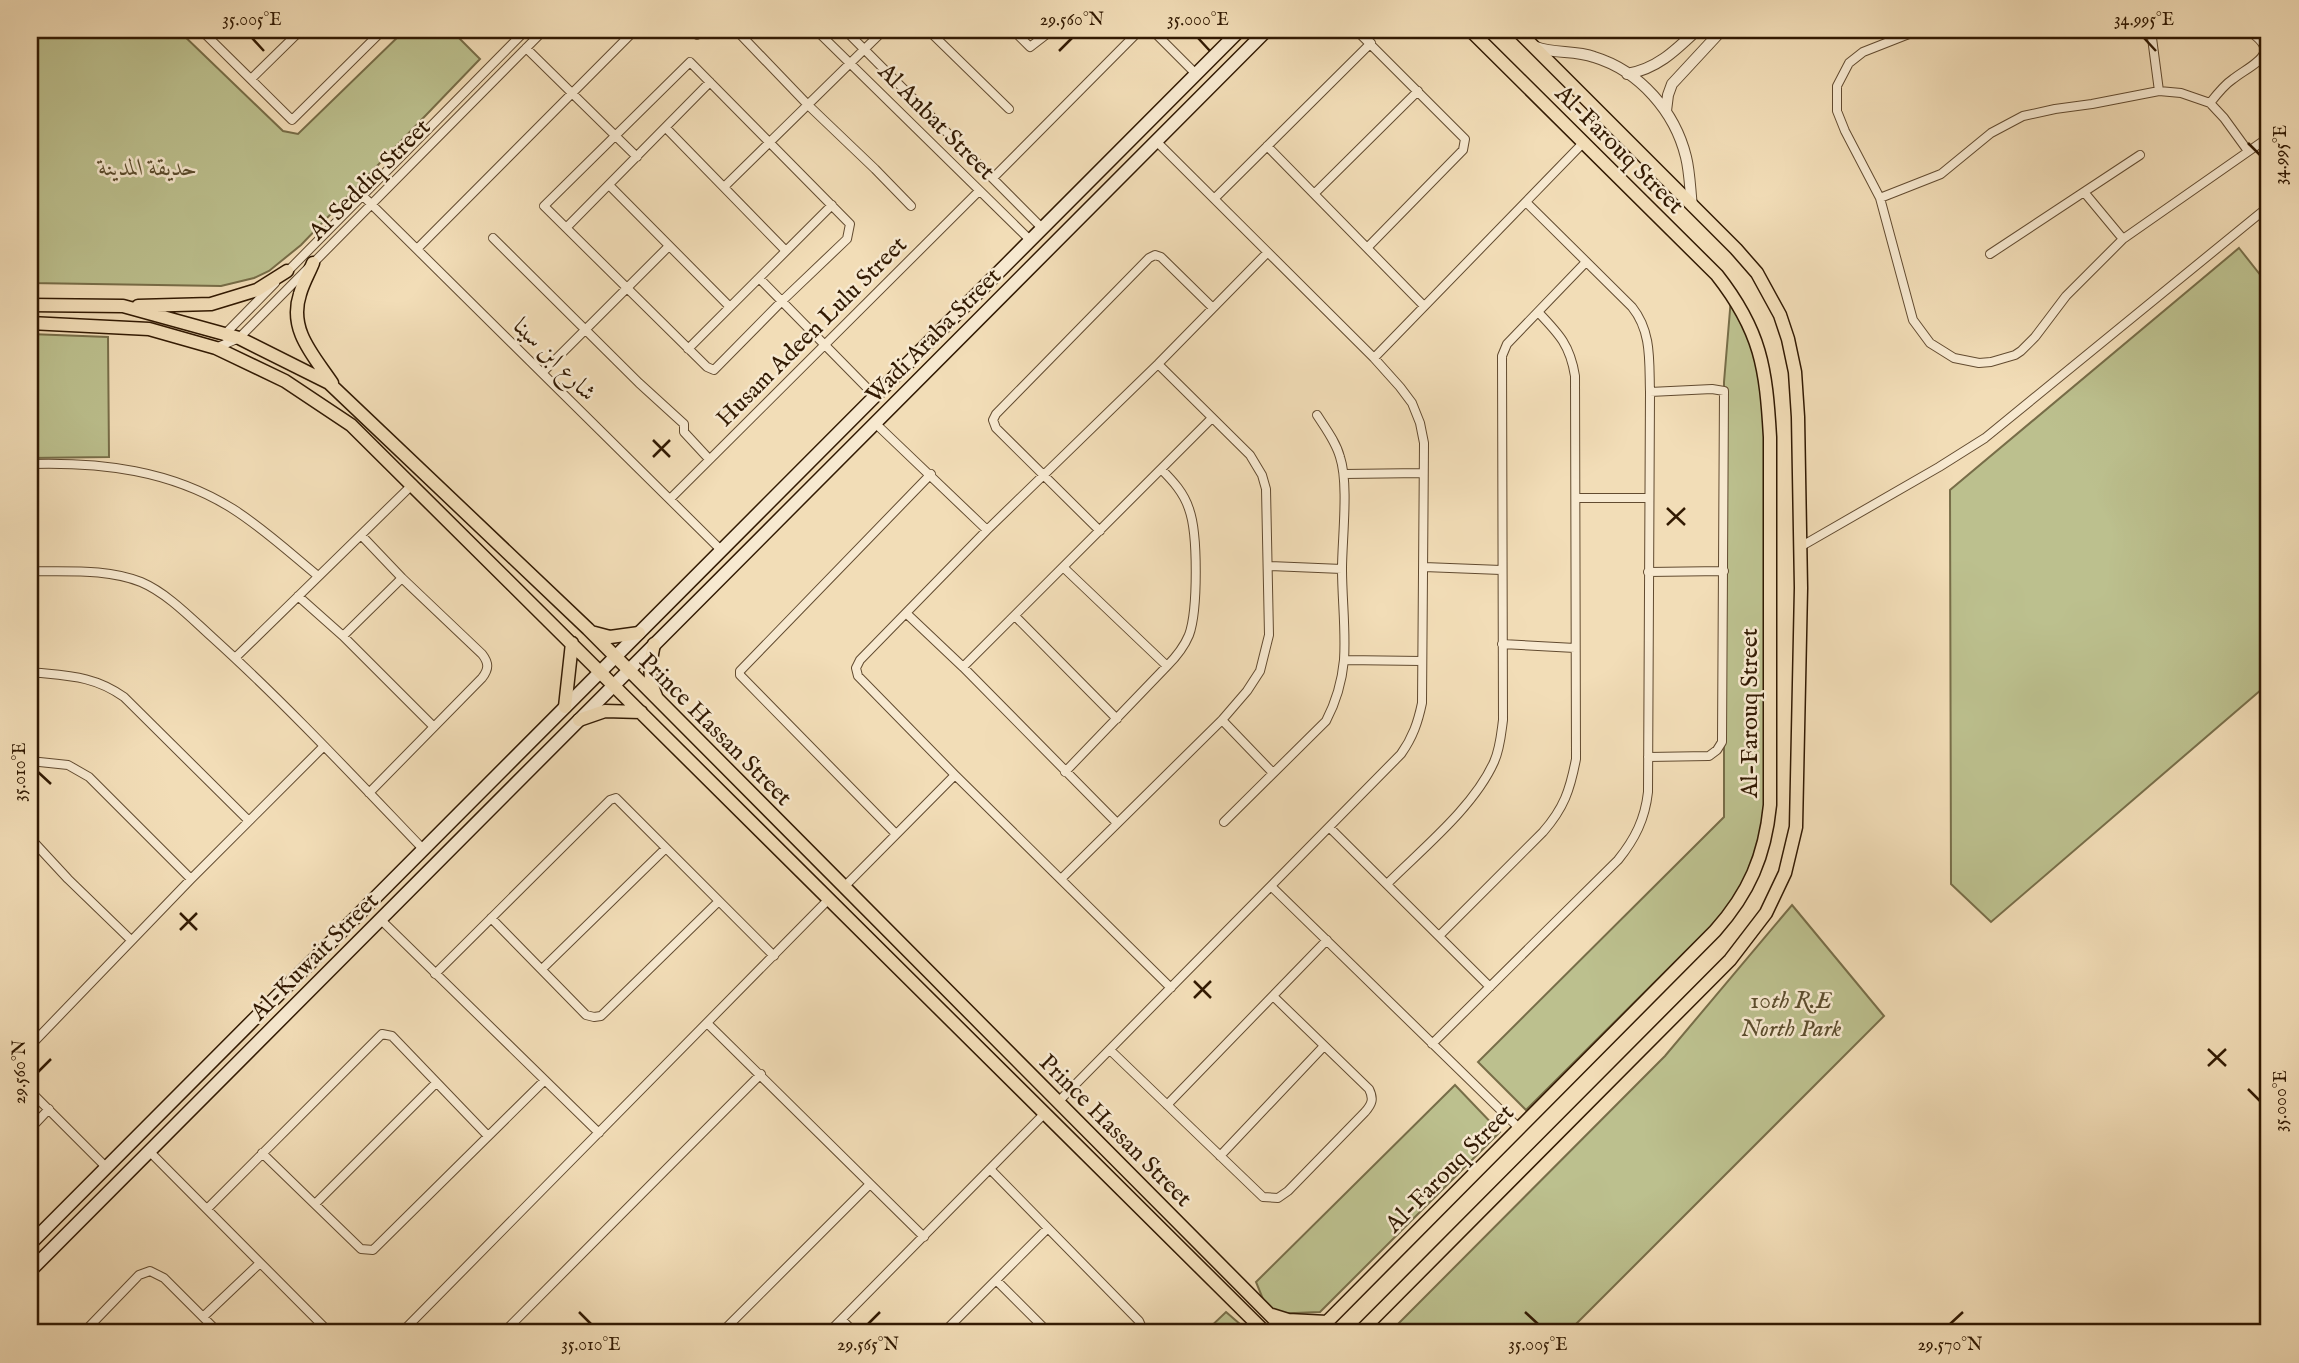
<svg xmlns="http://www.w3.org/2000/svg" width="2299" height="1363" font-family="'IM FELL English',Amiri,serif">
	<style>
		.green { fill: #bcc08e; stroke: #776d48; stroke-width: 2 }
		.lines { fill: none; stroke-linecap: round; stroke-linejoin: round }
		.minor-casing { stroke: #624b30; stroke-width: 10 }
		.tertiary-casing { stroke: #624b30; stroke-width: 12 }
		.secondary-casing { stroke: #321a03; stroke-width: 15 }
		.primary-casing { stroke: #321a03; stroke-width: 15 }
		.minor { stroke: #f7e9d0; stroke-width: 8 }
		.tertiary { stroke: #f7e9d0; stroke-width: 10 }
		.secondary { stroke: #f7e9d0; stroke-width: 12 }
		.primary { stroke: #f2ddb7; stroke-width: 12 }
		.ticks { fill: none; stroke: #321a03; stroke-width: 2.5 }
		.labels { text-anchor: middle; stroke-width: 5; stroke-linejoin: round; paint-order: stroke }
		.street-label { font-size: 24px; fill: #321a03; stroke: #f7e9d0 }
		.park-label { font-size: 24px; font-style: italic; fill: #5b4c2d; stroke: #f7e9d0 }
		.neatline { fill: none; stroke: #321a03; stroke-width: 2.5 }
		.ticks-label { font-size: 18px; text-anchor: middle; fill: #321a03 }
	</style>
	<rect width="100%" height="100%" fill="#f2ddb7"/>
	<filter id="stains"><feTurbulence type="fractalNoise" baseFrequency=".00286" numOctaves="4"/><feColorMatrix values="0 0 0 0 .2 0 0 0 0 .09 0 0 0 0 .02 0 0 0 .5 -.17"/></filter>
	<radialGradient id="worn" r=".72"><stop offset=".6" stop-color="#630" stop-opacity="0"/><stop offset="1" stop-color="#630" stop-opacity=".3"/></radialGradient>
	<!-- green -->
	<path class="green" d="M 30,30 L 178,30 L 283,131 L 298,134 L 405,30 L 451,30 L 480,59 L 301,245 L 269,271 L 254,278 L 221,286 L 30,283 Z
		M 2239,248 L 2269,286 L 2269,683 L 1991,922 L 1951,884 L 1950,490 Z
		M 1731,298 L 1766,380 L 1767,833 L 1740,892 L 1724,913 L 1526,1110 L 1478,1062 L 1724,817 L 1724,382 Z
		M 30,334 L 108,337 L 109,457 L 30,458 Z
		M 1792,905 L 1884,1016 L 1567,1333 L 1389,1333 L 1665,1056 Z
		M 1455,1085 L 1500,1132 L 1320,1312 L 1269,1314 L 1256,1282 Z
		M 1226,1312 L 1248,1331 L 1248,1333 L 1204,1333 Z"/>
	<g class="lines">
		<defs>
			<path id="minor" d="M 201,30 L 292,120 L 383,30
				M 736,30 L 808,105 L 875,169 L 911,206
				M 816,30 L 1030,240
				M 845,30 L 1042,228
				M 928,30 L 1009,109
				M 1013,30 L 1030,47 L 1052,30
				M 1152,30 L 1196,74
				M 1356,30 L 1465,139 L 1463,150 L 1367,248
				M 1919,30 L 1863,52 L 1849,63 L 1837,86 L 1837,111 L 1845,131 L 1880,198 L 1913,320 L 1930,343 L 1954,358 L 1979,363 L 1991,362 L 2015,355 L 2021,351 L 2035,337 L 2066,296 L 2123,239 L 2269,137
				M 2155,30 L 2152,38 L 2159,91
				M 697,35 L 702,30
				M 526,48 L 637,157
				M 690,62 L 850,224 L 847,239 L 782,301 L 714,370 L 707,367 L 544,206 Z
				M 251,79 L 301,30
				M 2210,103 C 2217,94 2224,85 2233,79 C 2254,63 2284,53 2247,30
				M 666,128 L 786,251
				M 1267,146 L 1424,306
				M 993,178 L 1140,30
				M 609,185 L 730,307
				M 724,187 L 884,30
				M 2084,192 L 2123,239
				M 1314,194 L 1418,91
				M 362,195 L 721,550
				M 1215,198 L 1371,43
				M 1880,198 L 1941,174 L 1991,133 L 2023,116 L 2055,109 L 2092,104 L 2159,91 L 2181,93 L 2210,103 L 2224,118 L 2248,151
				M 567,227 L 710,82
				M 493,238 L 639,383 L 684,424 L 684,432 L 709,459
				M 417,249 L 635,30
				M 1990,254 L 2140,155
				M 285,274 L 526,30
				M 759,278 L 875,396
				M 226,337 L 225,334 L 275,283
				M 216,348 L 239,338 L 544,30
				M 688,349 L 832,205
				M 1374,358 L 1583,143
				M 542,373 L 669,246
				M 875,423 L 987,530
				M 30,464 C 101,462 171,470 233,509 C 263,528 290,553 318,576
				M 1344,474 L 1423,473
				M 1576,498 L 1648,498
				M 670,499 L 979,191
				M 1100,531 L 996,428 L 993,420 L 996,414 L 1149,258 L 1155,255 L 1161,257 L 1213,308
				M 361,535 L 402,578 L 482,654 C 489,663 489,669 482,678 L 369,793
				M 1800,547 L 1939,467 L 1985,438 L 2269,206
				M 1268,566 L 1342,569
				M 1063,567 L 1167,666
				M 1424,567 L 1501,570
				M 30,571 C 66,572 106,568 141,582 C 167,593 191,618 212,637 C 286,704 354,777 423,849
				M 1648,572 L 1724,571
				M 402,578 L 343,636 L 434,727
				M 298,596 L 343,636
				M 907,614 L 963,667 L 1117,823
				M 1015,616 L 1117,719
				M 1502,644 L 1575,648
				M 235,658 L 413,484
				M 1344,660 L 1422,661
				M 963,667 L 1212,418
				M 30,672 C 67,676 93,675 124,697 L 249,821
				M 1222,720 L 1273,773
				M 1648,757 L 1709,756 L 1717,750 L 1722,742 L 1724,391 L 1712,389 L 1650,392
				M 30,761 L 68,765 L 89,777 L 191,879
				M 1065,772 L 1167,666 C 1176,657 1184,647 1189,635 C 1198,610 1198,533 1189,509 C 1184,493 1173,481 1161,469
				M 1224,822 L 1326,721 C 1336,702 1342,681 1344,660 C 1346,630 1342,599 1342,569 C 1342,539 1349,484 1340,457 C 1336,442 1326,429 1317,415
				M 1330,828 L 1490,987
				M 895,833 L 740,675 L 740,671 L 931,474
				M 30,838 L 68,879 L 131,940
				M 1062,878 L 1222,720 L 1247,691 L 1260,671 L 1269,635 L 1266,489 L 1262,475 L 1250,455 L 1158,364
				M 1387,884 C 1422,849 1474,807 1494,762 C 1500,749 1501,735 1503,720 L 1502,356 L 1507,344 L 1586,262
				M 844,887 L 955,775
				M 1272,887 L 1519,1128
				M 491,918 L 586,1015 L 594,1017 L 601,1016 L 719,901
				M 380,919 L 599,1133
				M 1440,935 L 1543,832 C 1564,808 1570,790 1576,759 L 1575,376 C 1570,345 1559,334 1538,312
				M 542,969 L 666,848
				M 435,974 L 610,800 L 616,798 L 774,956
				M 1171,988 L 955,775 L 858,676 L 856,668 L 860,660 L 987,530 L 1158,364 L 1267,253
				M 707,1023 L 924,1237
				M 1432,1044 L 1618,860 C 1635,839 1645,819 1648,792 L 1650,392 C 1649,361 1652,332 1632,307 L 1526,202
				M 30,1046 L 191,879 L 324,746
				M 1110,1050 L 1263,1197 L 1278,1198 L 1288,1191 L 1365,1112 C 1372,1104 1374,1099 1369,1089 L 1273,996
				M 30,1091 L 106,1167
				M 1058,1102 L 1401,754 C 1413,737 1418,722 1422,703 L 1424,443 L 1420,423 L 1412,403 L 1400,387 L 1374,358 L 1156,141
				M 1167,1105 L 1327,940
				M 30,1129 L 49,1109
				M 149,1151 L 330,1333
				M 262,1153 L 361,1249 L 373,1250 L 544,1081
				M 1220,1156 L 1324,1046
				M 990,1169 L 1139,1321 L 1143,1330 L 1142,1333
				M 315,1204 L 436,1083
				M 207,1209 L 382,1034 L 392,1036 L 488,1136
				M 996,1280 L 1049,1333
				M 203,1317 L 260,1263
				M 842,1320 L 855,1333
				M 83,1333 L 139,1275 L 150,1271 L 164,1278 L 219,1333
				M 401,1333 L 829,899
				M 503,1333 L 761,1074
				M 721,1333 L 870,1184
				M 828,1333 L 1045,1113
				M 943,1333 L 1047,1229"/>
			<path id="tertiary" d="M 1536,47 C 1554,54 1575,50 1594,57 C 1640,71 1675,112 1686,157 C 1690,173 1690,190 1692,206
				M 1627,74 C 1657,69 1676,50 1697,30
				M 1666,111 L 1668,95 L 1672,84 L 1722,30"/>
			<path id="secondary" d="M 30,1244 L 1240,30
				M 30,1271 L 1267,30"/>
			<path id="primary" d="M 313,263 C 309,273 303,283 300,294 C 288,330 314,356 332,383
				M 30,305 L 123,306 L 239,338 L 329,383 L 588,629 L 1288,1333
				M 138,306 L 211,304 L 257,290 L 287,271
				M 30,323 L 149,329 L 216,348 L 285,381 L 351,425 L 1266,1333
				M 591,632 L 610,637 L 639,633
				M 654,644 C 650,662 648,680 656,696
				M 565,707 L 572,643
				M 579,720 L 605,711 L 641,712
				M 1272,1315 L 1288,1320 L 1327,1322
				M 1316,1333 L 1715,931 C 1749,893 1765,856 1770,805 L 1770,437 C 1766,368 1761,331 1717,275 L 1470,30
				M 1359,1333 L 1730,960 L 1766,913 L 1785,873 L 1796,827 L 1801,588 L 1798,417 L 1795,372 L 1788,339 L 1780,315 L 1757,273 L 1736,249 L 1517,30"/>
		</defs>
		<!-- minor casing -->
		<use href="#minor" class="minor-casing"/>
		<!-- tertiary casing -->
		<use href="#tertiary" class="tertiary-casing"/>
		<!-- secondary casing -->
		<use href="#secondary" class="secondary-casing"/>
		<!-- primary casing -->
		<use href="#primary" class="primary-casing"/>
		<!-- minor -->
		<use href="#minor" class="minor"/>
		<!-- tertiary -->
		<use href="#tertiary" class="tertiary"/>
		<!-- secondary -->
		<use href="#secondary" class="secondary"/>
		<!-- primary -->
		<use href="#primary" class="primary"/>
	</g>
	<!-- ticks -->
	<path class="ticks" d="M 252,38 L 264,51M 1198,38 L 1210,51M 2144,38 L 2156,51M 1059,51 L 1072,38M 2248,143 L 2260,155M 653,440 L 670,457M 653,457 L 670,440M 1667,508 L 1685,525M 1667,525 L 1685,508M 38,772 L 51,784M 180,913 L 197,930M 180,930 L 197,913M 1194,981 L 1211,998M 1194,998 L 1211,981M 2208,1049 L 2226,1066M 2208,1066 L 2226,1049M 38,1072 L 51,1059M 2248,1089 L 2260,1101M 579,1312 L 591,1324M 1525,1312 L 1538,1324M 868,1324 L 880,1312M 1950,1324 L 1963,1312"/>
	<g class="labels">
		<!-- street labels -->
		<g class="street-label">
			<text transform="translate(937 121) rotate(45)" y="8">Al Anbat Street</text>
			<text transform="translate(1620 149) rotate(45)" y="8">Al-Farouq Street</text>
			<text transform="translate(369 179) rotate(-45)" y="8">Al Seddiq Street</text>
			<text transform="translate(811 331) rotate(-45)" y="8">Husam Adeen Lulu Street</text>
			<text transform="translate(933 335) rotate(-45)" y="8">Wadi Araba Street</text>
			<text transform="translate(555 359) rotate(45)" y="8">شارع ابن سينا</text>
			<text transform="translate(1749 713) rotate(-90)" y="8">Al-Farouq Street</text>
			<text transform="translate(716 729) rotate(45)" y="8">Prince Hassan Street</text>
			<text transform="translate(314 956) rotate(-45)" y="8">Al-Kuwait Street</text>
			<text transform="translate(1116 1130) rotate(45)" y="8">Prince Hassan Street</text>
			<text transform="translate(1449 1168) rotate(-45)" y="8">Al-Farouq Street</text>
		</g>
		<!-- park labels -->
		<g class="park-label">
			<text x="148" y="175">حديقة المدينة</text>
			<text x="1791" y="1008">10th R.E<tspan x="1791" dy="28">North Park</tspan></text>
		</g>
	</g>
	<!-- margin -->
	<rect width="2299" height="1363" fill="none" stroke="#f2ddb7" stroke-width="77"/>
	<rect x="38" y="38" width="2222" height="1286" class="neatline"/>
	<g class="ticks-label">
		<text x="252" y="25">35.005°E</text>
		<text x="1072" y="25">29.560°N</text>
		<text x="1198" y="25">35.000°E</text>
		<text x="2144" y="25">34.995°E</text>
		<text transform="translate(2280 155) rotate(-90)" y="6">34.995°E</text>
		<text transform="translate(19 772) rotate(-90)" y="6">35.010°E</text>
		<text transform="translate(19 1072) rotate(-90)" y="6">29.560°N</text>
		<text transform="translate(2280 1101) rotate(-90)" y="6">35.000°E</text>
		<text x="591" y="1350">35.010°E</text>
		<text x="868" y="1350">29.565°N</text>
		<text x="1538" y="1350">35.005°E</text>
		<text x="1950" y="1350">29.570°N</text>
	</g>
	<rect width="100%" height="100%" filter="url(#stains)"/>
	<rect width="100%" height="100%" fill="url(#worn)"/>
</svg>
